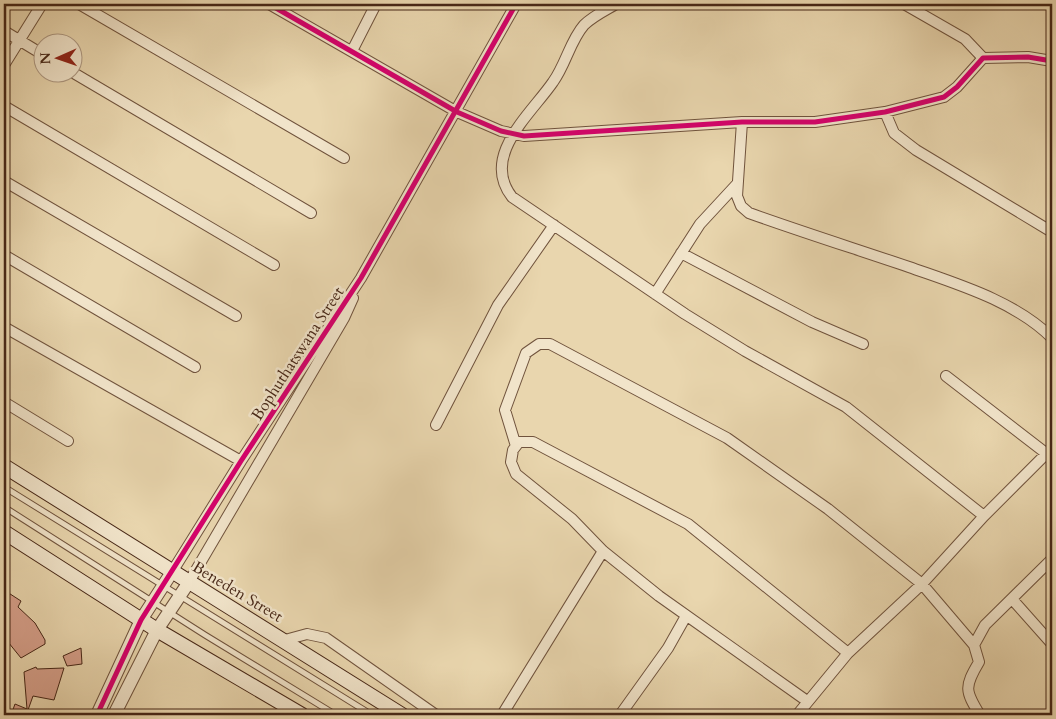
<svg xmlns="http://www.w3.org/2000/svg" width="1056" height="719" font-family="Cardo,serif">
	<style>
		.building { fill: #d6a08b; stroke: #472717 }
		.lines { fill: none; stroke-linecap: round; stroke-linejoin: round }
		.service-casing { stroke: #70533d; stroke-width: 7 }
		.minor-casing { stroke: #70533d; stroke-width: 12 }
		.tertiary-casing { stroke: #70533d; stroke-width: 14 }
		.secondary-casing { stroke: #472717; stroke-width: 16 }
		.service { stroke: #f1e4ca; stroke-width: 5 }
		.minor { stroke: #f1e4ca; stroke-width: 10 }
		.tertiary { stroke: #f1e4ca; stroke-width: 12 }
		.secondary { stroke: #f1e4ca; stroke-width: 14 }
		.cycleway-casing { stroke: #f1e4ca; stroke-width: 8 }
		.cycleway { stroke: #d6006c; stroke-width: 5 }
		.labels { text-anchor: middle; stroke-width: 5; stroke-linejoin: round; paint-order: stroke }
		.street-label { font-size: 16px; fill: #472717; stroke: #f1e4ca }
	</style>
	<rect width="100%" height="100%" fill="#e9d6ae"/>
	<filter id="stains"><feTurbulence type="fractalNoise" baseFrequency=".004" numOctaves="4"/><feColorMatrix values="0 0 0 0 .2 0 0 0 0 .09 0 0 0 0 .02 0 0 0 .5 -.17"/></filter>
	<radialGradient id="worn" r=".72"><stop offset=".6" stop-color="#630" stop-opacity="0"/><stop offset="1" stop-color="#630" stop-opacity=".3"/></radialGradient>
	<!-- building -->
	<path class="building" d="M 4,590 L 21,601 L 18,607 L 35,623 L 45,640 L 45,644 L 21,658 L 4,637 Z
		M 81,648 L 82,664 L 67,666 L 63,656 Z
		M 36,667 L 37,669 L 64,668 L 54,700 L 33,696 L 28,710 L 41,715 L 11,715 L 15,704 L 27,709 L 24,672 Z"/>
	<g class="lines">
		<defs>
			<path id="service" d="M 4,487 L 372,715
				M 4,507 L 205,635 L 336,715"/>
			<path id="minor" d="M 79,4 L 344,158
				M 269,4 L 457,112 L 501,131 L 524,136 L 742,122 L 815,122 L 885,112 L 944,97 L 957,87 L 983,58 L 1028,57 L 1052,61
				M 616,4 C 606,10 593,16 584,25 C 570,41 566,64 553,82 C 531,114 480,156 512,197 L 685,314 L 745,351 L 846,407 L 984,516
				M 904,4 L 965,39 L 983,58
				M 4,31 L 42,54
				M 352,51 L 376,4
				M 4,65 L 42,4
				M 72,72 L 311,213
				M 4,106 L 274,265
				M 885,112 L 894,133 L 916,150 L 1052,232
				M 742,122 L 737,196 L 741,206 L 749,213 C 802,232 856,249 909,267 C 957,284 1015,301 1052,338
				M 4,181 L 236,316
				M 681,253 L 812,322 L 863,344
				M 4,255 L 195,367
				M 655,294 L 700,224 L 737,184
				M 4,327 L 241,461
				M 946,376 L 1047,454
				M 4,402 L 68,441
				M 436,425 L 498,305 L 554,225
				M 516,446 L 505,410 L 526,353 L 539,344 L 550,344 L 727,438 L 828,509 L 922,584 L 974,645 L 979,662 C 964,687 965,691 980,715
				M 172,572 L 241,461 L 361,278 L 516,4
				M 189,582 L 344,318 L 353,298
				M 1012,599 L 1052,644
				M 285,640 L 307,634 L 326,638 L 436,715
				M 974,645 L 985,625 L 1052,559
				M 807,701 L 659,596 L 603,551 L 572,519 L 516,474 L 511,462 L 513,450 L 519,442 L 533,442 L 688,524 L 848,653
				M 502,715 L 603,551
				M 620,715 L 668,648 L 686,616
				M 797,715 L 848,653 L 922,584 L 984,516 L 1052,448"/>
			<path id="tertiary" d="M 97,715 L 141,620 L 172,572
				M 114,715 L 157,630 L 189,582"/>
			<path id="secondary" d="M 4,466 L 402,715
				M 4,532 L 157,630 L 302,715"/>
		</defs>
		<!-- service casing -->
		<use href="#service" class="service-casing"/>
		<!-- minor casing -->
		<use href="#minor" class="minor-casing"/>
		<!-- tertiary casing -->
		<use href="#tertiary" class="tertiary-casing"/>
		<!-- secondary casing -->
		<use href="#secondary" class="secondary-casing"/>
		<!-- service -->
		<use href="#service" class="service"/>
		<!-- minor -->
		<use href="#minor" class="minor"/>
		<!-- tertiary -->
		<use href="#tertiary" class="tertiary"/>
		<!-- secondary -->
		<use href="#secondary" class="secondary"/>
		<defs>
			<path id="cycleway" d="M 269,4 L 457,112 L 501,131 L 524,136 L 742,122 L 815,122 L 885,112 L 944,97 L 957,87 L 983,58 L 1028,57 L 1052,61
				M 97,715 L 141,620 L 241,461 L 361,278 L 516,4"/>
		</defs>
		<!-- cycleway casing -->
		<use href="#cycleway" class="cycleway-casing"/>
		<!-- cycleway -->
		<use href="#cycleway" class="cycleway"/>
	</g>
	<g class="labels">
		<!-- street labels -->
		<g class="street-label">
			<text transform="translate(297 353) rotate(-57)" y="6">Bophuthatswana Street</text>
			<text transform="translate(238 591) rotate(31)" y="6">Beneden Street</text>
		</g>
	</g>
	<!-- margin -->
	<rect width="1056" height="719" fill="none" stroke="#e9d6ae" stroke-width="20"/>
	<rect x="5" y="5" width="1046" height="709" fill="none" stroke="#472717" stroke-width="2.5"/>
	<rect x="10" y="10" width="1036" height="699" fill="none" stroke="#472717"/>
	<!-- north arrow -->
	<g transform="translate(58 58) rotate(268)"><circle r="24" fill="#f1e4ca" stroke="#ad9882"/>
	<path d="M0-4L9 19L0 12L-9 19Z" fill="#8f2418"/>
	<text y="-8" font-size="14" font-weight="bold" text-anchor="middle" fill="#472717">N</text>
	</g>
	<rect width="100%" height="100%" filter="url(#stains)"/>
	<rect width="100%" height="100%" fill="url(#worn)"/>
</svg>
